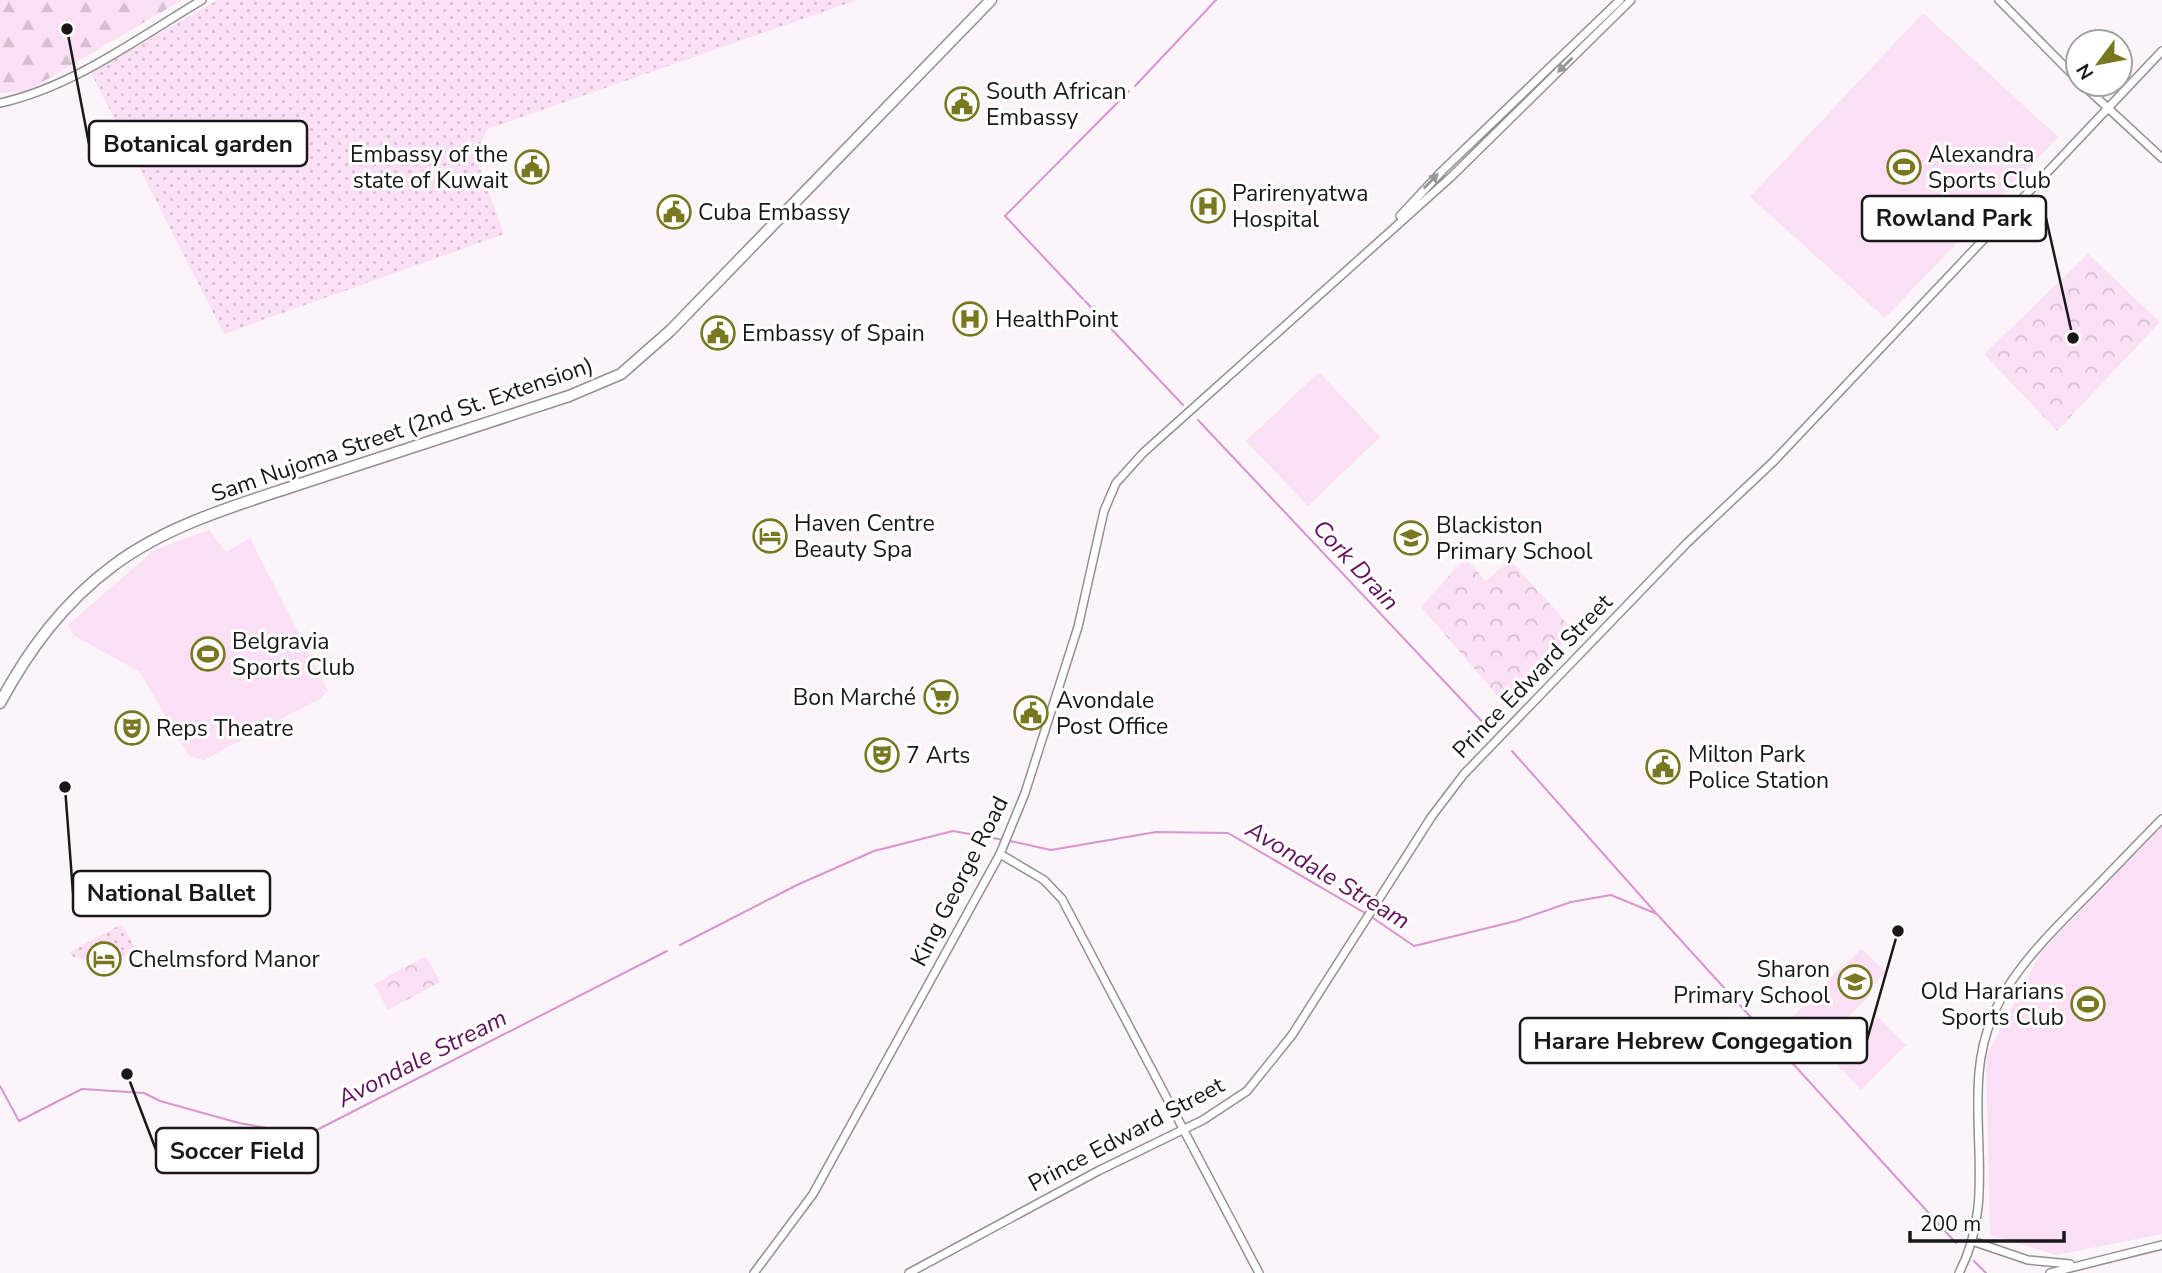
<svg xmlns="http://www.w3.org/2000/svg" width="2162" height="1273" font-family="'Nunito Sans',sans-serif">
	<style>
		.grass { fill: url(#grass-dots) }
		.forest { fill: url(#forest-firs) }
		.park { fill: url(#park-crowns) }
		.pitch { fill: #fadff5 }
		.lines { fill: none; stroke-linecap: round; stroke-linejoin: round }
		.stream { stroke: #da94cf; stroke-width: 2 }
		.secondary-casing { stroke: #948f93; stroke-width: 10 }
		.highway-casing { stroke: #948f93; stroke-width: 13 }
		.secondary { stroke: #fff; stroke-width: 7 }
		.highway { stroke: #fff; stroke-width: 10 }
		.oneway { fill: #989797 }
		.labels { text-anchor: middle; stroke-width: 6; stroke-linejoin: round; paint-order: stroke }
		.poi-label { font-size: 23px; fill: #191718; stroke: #fff; text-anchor: start }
		.street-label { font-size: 23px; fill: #191718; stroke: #fff }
		.water-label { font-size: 24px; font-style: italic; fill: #63105c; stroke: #fff }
		.leader { fill: none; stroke: #191718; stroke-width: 2.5 }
		.callout-dot { fill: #191718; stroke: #fff; stroke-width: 2.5 }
		.callout { fill: #fff; stroke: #191718; stroke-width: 2.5 }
		.callout-label { font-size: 24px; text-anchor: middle; font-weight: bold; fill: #191718 }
	</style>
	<defs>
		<pattern id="grass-dots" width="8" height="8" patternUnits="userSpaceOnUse" patternTransform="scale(1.75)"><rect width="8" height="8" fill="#fadff5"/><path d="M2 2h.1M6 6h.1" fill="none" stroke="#d6bfd1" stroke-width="1.8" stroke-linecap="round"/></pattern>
		<pattern id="forest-firs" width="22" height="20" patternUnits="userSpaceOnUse" patternTransform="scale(1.75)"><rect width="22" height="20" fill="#fadff5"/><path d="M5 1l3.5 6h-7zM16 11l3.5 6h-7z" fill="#d6bfd1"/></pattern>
		<pattern id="park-crowns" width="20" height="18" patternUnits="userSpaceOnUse" patternTransform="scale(1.75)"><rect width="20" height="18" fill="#fadff5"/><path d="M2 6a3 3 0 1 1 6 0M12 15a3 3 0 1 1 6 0" fill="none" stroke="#d6bfd1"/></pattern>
	</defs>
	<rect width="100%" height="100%" fill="#fbf5fa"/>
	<!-- grass -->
	<path class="grass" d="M 218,0 L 857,0 L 488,129 L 475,154 L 504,234 L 224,334 L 91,73 Z
		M 122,924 L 136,950 L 119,960 L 117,966 L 73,957 L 70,952 Z"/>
	<!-- forest -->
	<path class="forest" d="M 0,0 L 182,0 L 27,91 L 0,93 Z"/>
	<!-- park -->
	<path class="park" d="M 2088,254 L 2160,322 L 2057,431 L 1984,354 Z
		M 1465,558 L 1486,581 L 1510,560 L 1575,632 L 1503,702 L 1421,607 Z
		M 426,956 L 440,982 L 388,1010 L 374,984 Z"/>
	<!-- pitch -->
	<path class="pitch" d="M 1923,13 L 2058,137 L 1885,318 L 1750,197 Z
		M 1319,372 L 1380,437 L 1308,506 L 1246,441 Z
		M 209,530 L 226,552 L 250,538 L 328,691 L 319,699 L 204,760 L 189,756 L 140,672 L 73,635 L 68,625 L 154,550 Z
		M 2162,825 L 2162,1234 L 2056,1255 L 1990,1235 L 1986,1056 L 2042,951 Z
		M 1861,949 L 1886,972 L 1871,988 L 1846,964 Z
		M 1842,966 L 1871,994 L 1823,1044 L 1794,1016 Z
		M 1878,1017 L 1906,1045 L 1861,1090 L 1834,1062 Z"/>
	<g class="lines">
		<!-- stream -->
		<path class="stream" d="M 1135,86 L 1216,0
			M 1083,299 L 1005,216 L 1129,91
			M 1085,301 L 1183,405
			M 1198,420 L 1491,731
			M 1512,751 L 1655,912
			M 1010,841 L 1051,850 L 1156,832 L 1228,833 L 1365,913
			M 1370,916 L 1414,946 L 1516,921 L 1571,902 L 1611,895 L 1657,914 L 1956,1243
			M 680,945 L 797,885 L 874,851 L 953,831 L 1004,840
			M 0,1086 L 19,1121 L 82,1089 L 144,1093 L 160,1101 L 239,1123 L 307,1135 L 667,951
			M 1974,1261 L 1986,1273"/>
		<defs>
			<path id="secondary" d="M 1999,0 L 2078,80
				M 2082,84 L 2162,158
				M 0,103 C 73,87 138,38 202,0
				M 1400,216 L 1442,171 L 1620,0
				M 1000,854 L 1044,880 L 1062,899 L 1259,1273
				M 1972,1241 L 2028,1260 L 2070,1264
				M 754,1273 L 813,1194 L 1000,854 L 1025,793 L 1078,627 L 1104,511 L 1116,483 L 1143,453 L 1451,177 L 1631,0
				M 909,1273 L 1098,1171 L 1203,1120 L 1247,1091 L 1292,1035 L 1432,816 L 1464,774 L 1687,543 L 1773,462 L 2162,51
				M 1959,1273 C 1993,1208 1973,1142 1979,1073 C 1985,996 2033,951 2084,899 C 2110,873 2136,845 2162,819
				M 2050,1273 L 2162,1245"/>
			<path id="highway" d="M 0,703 C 29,649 64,602 114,565 C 169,524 238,505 303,483 C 391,454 481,425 569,396 L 621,374 L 671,330 L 991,0"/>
		</defs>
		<!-- secondary casing -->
		<use href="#secondary" class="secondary-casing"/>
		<!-- highway casing -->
		<use href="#highway" class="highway-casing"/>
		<!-- secondary -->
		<use href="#secondary" class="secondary"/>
		<!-- highway -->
		<use href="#highway" class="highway"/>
	</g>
	<!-- one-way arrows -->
	<defs><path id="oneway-solid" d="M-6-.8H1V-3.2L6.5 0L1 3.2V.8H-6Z" transform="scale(1.75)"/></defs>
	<g class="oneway">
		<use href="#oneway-solid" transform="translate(1565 65) rotate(136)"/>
		<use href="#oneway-solid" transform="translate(1431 181) rotate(-46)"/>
	</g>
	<!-- icons -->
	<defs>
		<symbol id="civic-ring" viewBox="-11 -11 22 22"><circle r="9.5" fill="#fff" stroke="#77781f" stroke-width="1.5"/><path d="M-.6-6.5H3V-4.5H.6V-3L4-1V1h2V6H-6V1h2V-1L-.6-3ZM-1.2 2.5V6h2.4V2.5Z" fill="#77781f"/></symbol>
		<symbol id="stadium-ring" viewBox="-11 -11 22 22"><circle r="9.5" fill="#fff" stroke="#77781f" stroke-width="1.5"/><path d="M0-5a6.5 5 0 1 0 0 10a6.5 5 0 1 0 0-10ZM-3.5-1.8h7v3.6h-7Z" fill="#77781f"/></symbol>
		<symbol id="hospital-ring" viewBox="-11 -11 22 22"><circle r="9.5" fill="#fff" stroke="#77781f" stroke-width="1.5"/><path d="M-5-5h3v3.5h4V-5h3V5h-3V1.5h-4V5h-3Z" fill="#77781f"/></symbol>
		<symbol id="hotel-ring" viewBox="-11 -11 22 22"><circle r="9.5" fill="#fff" stroke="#77781f" stroke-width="1.5"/><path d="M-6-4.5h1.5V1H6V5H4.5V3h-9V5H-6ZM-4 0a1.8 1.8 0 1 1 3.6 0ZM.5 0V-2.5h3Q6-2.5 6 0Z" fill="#77781f"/></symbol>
		<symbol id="school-ring" viewBox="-11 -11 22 22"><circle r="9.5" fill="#fff" stroke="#77781f" stroke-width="1.5"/><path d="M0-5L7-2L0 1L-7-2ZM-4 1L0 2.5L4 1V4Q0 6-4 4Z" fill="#77781f"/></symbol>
		<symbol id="supermarket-ring" viewBox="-11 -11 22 22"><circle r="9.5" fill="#fff" stroke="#77781f" stroke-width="1.5"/><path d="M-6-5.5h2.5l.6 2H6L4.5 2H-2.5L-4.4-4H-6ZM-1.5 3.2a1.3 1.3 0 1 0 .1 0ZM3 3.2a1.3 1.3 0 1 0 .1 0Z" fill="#77781f"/></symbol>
		<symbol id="theatre-ring" viewBox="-11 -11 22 22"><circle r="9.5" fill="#fff" stroke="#77781f" stroke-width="1.5"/><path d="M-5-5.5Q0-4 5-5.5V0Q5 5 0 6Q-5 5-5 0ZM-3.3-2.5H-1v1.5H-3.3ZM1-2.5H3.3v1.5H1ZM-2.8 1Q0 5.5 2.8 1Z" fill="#77781f"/></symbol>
	</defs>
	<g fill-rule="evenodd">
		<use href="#civic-ring" x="943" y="85" width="38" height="38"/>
		<use href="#civic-ring" x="513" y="148" width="38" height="38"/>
		<use href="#stadium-ring" x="1885" y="148" width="38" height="38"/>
		<use href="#hospital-ring" x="1189" y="187" width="38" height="38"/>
		<use href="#civic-ring" x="655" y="193" width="38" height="38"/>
		<use href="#hospital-ring" x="951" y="300" width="38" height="38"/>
		<use href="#civic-ring" x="699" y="314" width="38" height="38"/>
		<use href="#hotel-ring" x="751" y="517" width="38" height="38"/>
		<use href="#school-ring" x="1392" y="519" width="38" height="38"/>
		<use href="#stadium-ring" x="189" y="635" width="38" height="38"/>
		<use href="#supermarket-ring" x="922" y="678" width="38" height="38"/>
		<use href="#civic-ring" x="1012" y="694" width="38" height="38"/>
		<use href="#theatre-ring" x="113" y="709" width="38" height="38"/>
		<use href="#theatre-ring" x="863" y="736" width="38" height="38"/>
		<use href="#civic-ring" x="1644" y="748" width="38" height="38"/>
		<use href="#hotel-ring" x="85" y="940" width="38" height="38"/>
		<use href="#school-ring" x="1836" y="963" width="38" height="38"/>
		<use href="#stadium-ring" x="2069" y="985" width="38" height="38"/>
	</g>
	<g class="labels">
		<!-- poi labels -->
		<g class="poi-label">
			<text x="986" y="99">South African<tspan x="986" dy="26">Embassy</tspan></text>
			<text x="508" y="162" text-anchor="end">Embassy of the<tspan x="508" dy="26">state of Kuwait</tspan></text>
			<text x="1928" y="162">Alexandra<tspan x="1928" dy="26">Sports Club</tspan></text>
			<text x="1232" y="201">Parirenyatwa<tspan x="1232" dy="26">Hospital</tspan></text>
			<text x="698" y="220">Cuba Embassy</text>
			<text x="995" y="327">HealthPoint</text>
			<text x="742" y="341">Embassy of Spain</text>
			<text x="794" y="531">Haven Centre<tspan x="794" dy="26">Beauty Spa</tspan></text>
			<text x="1436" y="533">Blackiston<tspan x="1436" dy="26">Primary School</tspan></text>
			<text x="232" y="649">Belgravia<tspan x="232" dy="26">Sports Club</tspan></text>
			<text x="916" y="705" text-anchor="end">Bon Marché</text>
			<text x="1056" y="708">Avondale<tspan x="1056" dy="26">Post Office</tspan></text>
			<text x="156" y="736">Reps Theatre</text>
			<text x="1688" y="762">Milton Park<tspan x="1688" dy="26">Police Station</tspan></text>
			<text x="906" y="763">7 Arts</text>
			<text x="128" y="967">Chelmsford Manor</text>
			<text x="1830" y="977" text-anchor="end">Sharon<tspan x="1830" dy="26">Primary School</tspan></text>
			<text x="2064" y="999" text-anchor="end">Old Hararians<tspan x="2064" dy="26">Sports Club</tspan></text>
		</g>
		<!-- street labels -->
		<g class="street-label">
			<text transform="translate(402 429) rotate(-19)" y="8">Sam Nujoma Street (2nd St. Extension)</text>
			<text transform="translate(1532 676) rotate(-46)" y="8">Prince Edward Street</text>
			<text transform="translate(959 881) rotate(-63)" y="8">King George Road</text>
			<text transform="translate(1126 1134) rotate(-28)" y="8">Prince Edward Street</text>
		</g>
		<!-- water labels -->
		<g class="water-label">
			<text transform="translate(1356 565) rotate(47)" y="8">Cork Drain</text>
			<text transform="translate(1328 875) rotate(31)" y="8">Avondale Stream</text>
			<text transform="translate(422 1058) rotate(-27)" y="8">Avondale Stream</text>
		</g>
	</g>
	<!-- callouts -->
	<path class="leader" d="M67 29L89 144M2073 338L2046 218M65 787L73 893M1898 931L1867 1040M127 1074L156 1150"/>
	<g class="callout-dot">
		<circle cx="67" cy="29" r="7"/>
		<circle cx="2073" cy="338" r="7"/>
		<circle cx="65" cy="787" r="7"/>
		<circle cx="1898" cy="931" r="7"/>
		<circle cx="127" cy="1074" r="7"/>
	</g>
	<g class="callout">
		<rect x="89" y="121" width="218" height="45" rx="7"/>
		<rect x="1862" y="196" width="184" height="45" rx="7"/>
		<rect x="73" y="871" width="197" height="45" rx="7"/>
		<rect x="1520" y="1018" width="347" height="45" rx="7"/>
		<rect x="156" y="1128" width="162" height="45" rx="7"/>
	</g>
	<g class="callout-label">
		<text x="198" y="152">Botanical garden</text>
		<text x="1954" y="226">Rowland Park</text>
		<text x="171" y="901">National Ballet</text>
		<text x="1693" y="1049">Harare Hebrew Congegation</text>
		<text x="237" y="1159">Soccer Field</text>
	</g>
	<!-- north arrow -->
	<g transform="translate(2099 63) rotate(238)"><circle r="33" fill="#ffffff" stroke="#a3a2a3" stroke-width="2"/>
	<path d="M0-5L12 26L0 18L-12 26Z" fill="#77781f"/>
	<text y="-10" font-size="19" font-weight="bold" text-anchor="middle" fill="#191718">N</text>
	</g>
	<!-- scale -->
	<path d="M1910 1231v10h154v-10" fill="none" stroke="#191718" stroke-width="3.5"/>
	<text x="1920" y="1231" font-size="21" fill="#191718" stroke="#ffffff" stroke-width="5" paint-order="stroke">200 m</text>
</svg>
